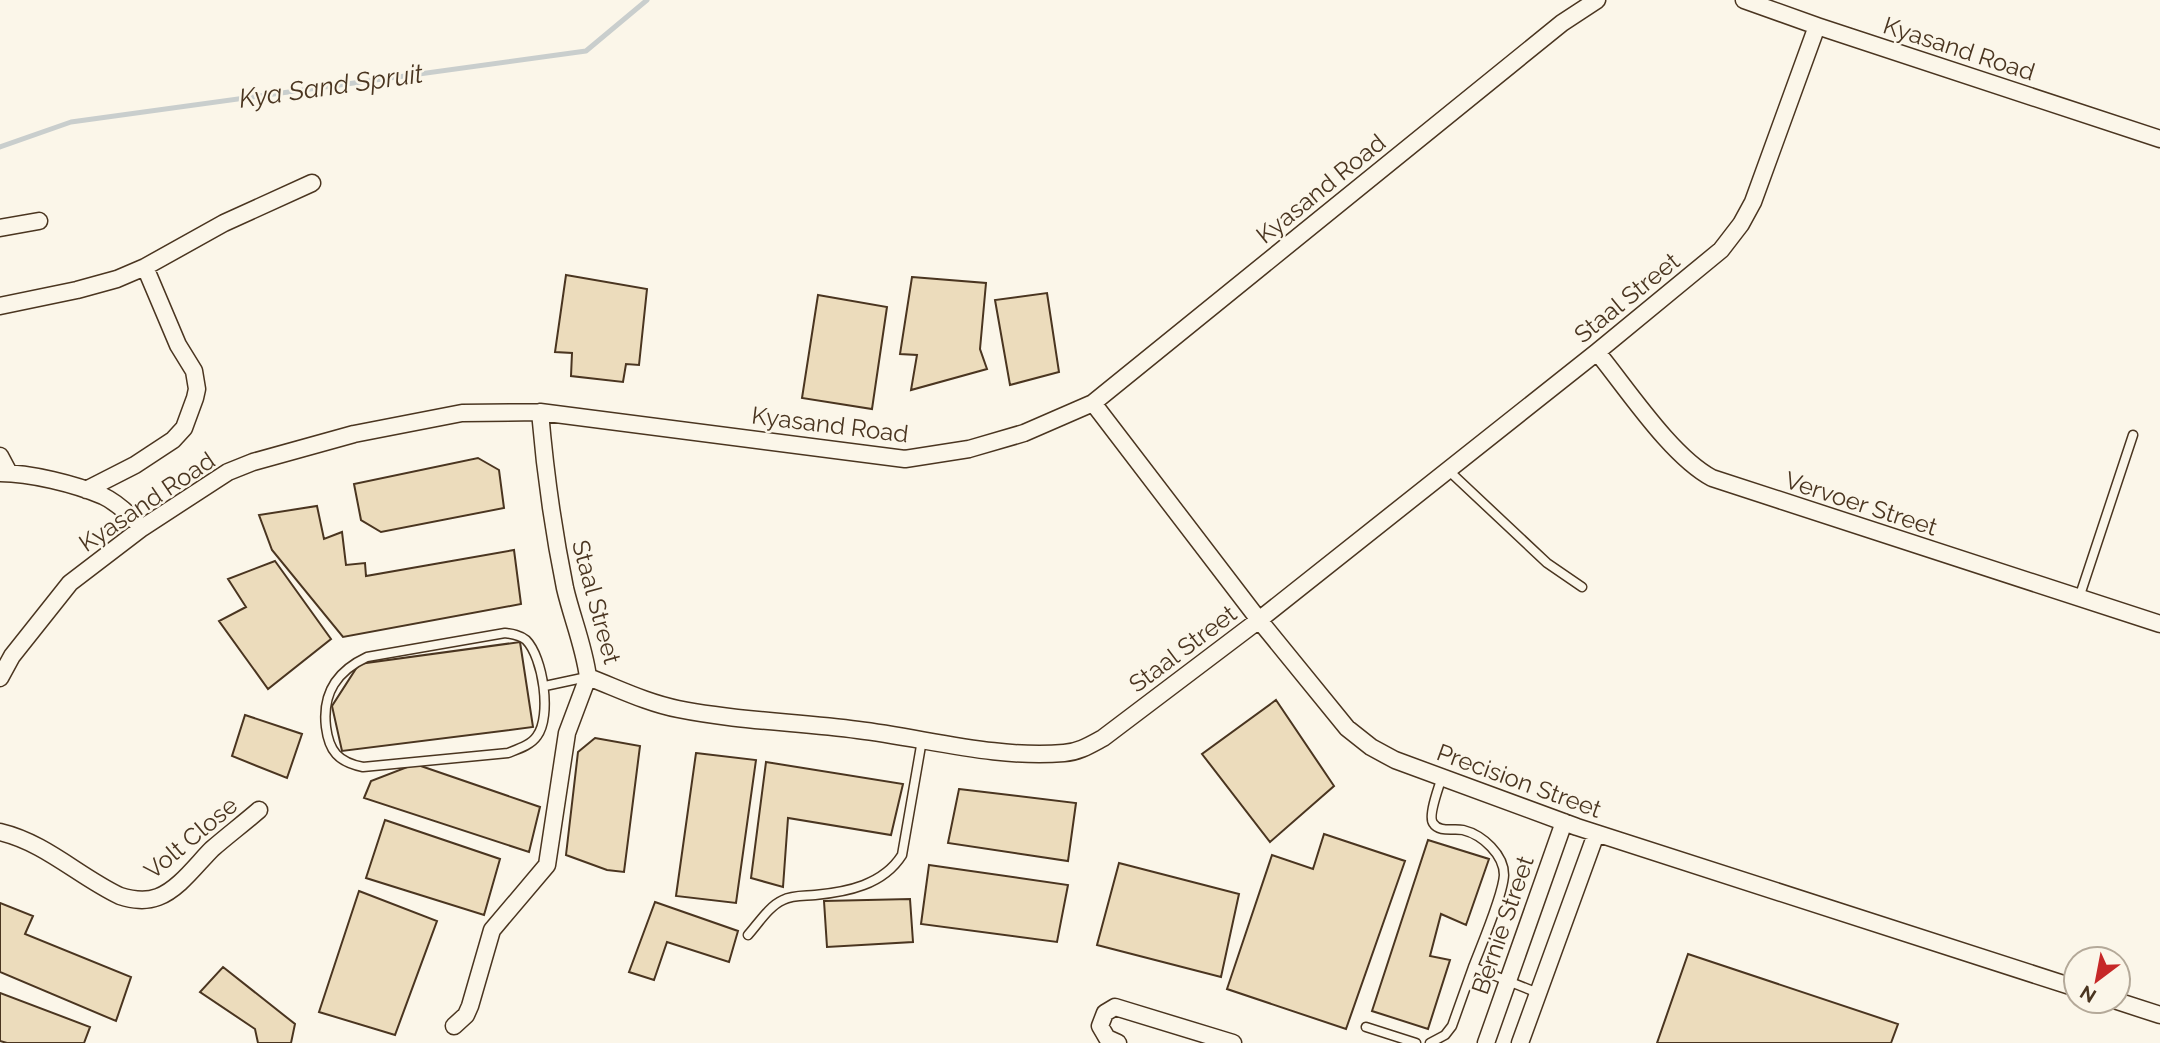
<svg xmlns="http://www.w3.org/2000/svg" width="2160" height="1043" font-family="Raleway,sans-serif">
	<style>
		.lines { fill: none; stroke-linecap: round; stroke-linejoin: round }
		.stream { stroke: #c9cecd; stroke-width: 5 }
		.building { fill: #ecdcbc; stroke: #4a3520; stroke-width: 2 }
		.lane-casing { stroke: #4a3520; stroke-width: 11 }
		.street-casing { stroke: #4a3520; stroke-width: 19 }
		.lane { stroke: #fbf6e9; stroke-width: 8 }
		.street { stroke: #fbf6e9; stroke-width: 16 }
		.labels { text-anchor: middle; stroke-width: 5; stroke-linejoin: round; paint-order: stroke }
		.street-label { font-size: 24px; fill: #4a3520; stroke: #fbf6e9 }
		.water-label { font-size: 26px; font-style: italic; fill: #4a3520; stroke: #fbf6e9 }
	</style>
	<rect width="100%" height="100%" fill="#fbf6e9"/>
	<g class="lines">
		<!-- stream -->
		<path class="stream" d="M 0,147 L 71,122 L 586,51 L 647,0"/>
	</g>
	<!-- building -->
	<path class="building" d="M 566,275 L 647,289 L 639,365 L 626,364 L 623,382 L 571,376 L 572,353 L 555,352 Z
		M 912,277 L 986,283 L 980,349 L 987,369 L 911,390 L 917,355 L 900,354 Z
		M 1047,293 L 1059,372 L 1010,385 L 995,300 Z
		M 818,295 L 887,307 L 872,409 L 802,398 Z
		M 478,458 L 499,470 L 504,508 L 381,532 L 361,520 L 354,484 Z
		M 317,506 L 324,539 L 342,532 L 346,565 L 365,563 L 366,576 L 514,550 L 521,604 L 343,637 L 272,550 L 259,515 Z
		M 275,561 L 331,639 L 268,689 L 219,621 L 246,607 L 228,579 Z
		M 520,642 L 533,727 L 342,751 L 332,706 L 359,664 Z
		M 1276,700 L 1334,786 L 1270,842 L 1202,754 Z
		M 245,715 L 302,734 L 287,778 L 232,756 Z
		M 595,738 L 640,746 L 624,872 L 607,870 L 566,855 L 578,752 Z
		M 696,753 L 756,760 L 736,903 L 676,896 Z
		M 766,762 L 903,784 L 891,835 L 788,818 L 783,887 L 751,878 Z
		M 415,764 L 540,807 L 529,852 L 364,798 L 371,781 Z
		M 959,789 L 1076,803 L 1068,861 L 948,843 Z
		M 385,820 L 500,859 L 484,915 L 366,878 Z
		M 1324,834 L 1405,861 L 1346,1029 L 1227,989 L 1272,855 L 1313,869 Z
		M 1428,840 L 1489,859 L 1466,925 L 1441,914 L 1430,956 L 1450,960 L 1428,1029 L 1372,1011 Z
		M 1119,863 L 1239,894 L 1221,977 L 1097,945 Z
		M 929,865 L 1068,885 L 1057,942 L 921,924 Z
		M 359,891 L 437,921 L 395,1035 L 319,1012 Z
		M 910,899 L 913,942 L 827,947 L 824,901 Z
		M 655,902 L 738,931 L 729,962 L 667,942 L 654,980 L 629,972 Z
		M 0,903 L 33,916 L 25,934 L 131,977 L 116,1021 L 0,972 Z
		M 1688,954 L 1898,1024 L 1891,1043 L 1657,1043 Z
		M 223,967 L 295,1024 L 291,1043 L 258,1043 L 255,1029 L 200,992 Z
		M 0,993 L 90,1027 L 84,1043 L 7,1043 L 0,1041 Z"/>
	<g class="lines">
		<defs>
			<path id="lane" d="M 1448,470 L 1547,563 L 1582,587
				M 2079,598 L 2133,435
				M 505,633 C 513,634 520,635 526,640 C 543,657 552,716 537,736 C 531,745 518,749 508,753 L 363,767 C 338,762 329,751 326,727 C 322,693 337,671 367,657 Z
				M 545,686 L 587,677
				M 1442,777 C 1439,786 1428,816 1433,823 C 1439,833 1454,828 1463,830 C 1483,835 1504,855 1504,875 C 1503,895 1481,946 1473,967
				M 748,935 C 758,924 769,906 783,900 C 792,895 805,896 815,895 C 847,892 883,885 902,855 L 922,740
				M 1366,1027 L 1416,1043
				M 1430,1043 L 1445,1035 L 1452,1026 L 1473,967 L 1538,993"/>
			<path id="street" d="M 1744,0 L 1817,26 L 2160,139
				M 0,228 L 39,221
				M 0,306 L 77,290 L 117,279 L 145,267 L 224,223 L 312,183
				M 1597,352 C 1628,390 1671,456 1712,478 L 2160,624
				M 1093,403 L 1259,620 L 1347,728 L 1371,747 L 1395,760 L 1577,827 L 2076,988
				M 540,412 C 545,471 553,529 565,588 C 572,618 584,646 588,677 C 617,688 647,703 678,709 C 737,721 798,722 858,730 C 925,738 996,759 1064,753 C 1079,752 1090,745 1103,738 L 1259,620 L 1597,352 L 1721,250 L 1741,224 L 1753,202 L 1817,26
				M 0,456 L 9,473
				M 0,473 C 30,473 75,484 103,496 C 118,503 131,516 142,528
				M 86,490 L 135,465 L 173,440 L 184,428 L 195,398 L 197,389 L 194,371 L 178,345 L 145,267
				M 0,678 L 12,656 L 70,583 L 142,528 L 228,472 L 253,462 L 354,434 L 462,413 L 540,412 L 905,459 L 969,449 L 1024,433 L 1093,403 L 1562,23 L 1597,0
				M 0,832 C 46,843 78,876 120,896 C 133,900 145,902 158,897 C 179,889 196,865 212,849 C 227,836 244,823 259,810
				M 2117,1001 L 2160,1015
				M 454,1026 L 466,1015 L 470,1006 L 492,930 L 547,865 L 567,733 L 588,677
				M 1118,1043 L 1107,1038 L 1100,1026 L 1105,1013 L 1115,1007 L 1233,1043
				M 1486,1043 L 1564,822
				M 1520,1043 L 1596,834"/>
		</defs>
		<!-- lane casing -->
		<use href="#lane" class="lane-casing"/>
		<!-- street casing -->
		<use href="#street" class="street-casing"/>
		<!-- lane -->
		<use href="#lane" class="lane"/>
		<!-- street -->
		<use href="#street" class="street"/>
	</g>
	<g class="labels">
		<!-- street labels -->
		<g class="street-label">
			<text transform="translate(1959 49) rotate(18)" y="8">Kyasand Road</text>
			<text transform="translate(1321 189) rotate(-39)" y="8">Kyasand Road</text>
			<text transform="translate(1627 298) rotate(-39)" y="8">Staal Street</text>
			<text transform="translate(830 425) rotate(7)" y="8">Kyasand Road</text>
			<text transform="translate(147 502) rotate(-34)" y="8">Kyasand Road</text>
			<text transform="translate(1861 504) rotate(18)" y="8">Vervoer Street</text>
			<text transform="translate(596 602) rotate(75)" y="8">Staal Street</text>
			<text transform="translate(1183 649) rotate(-37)" y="8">Staal Street</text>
			<text transform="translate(1519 781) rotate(20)" y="8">Precision Street</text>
			<text transform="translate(191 838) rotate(-40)" y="8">Volt Close</text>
			<text transform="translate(1503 925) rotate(-71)" y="8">Bernie Street</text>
		</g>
		<!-- water labels -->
		<g class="water-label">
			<text transform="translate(331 86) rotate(-8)" y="9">Kya Sand Spruit</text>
		</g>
	</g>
	<!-- north arrow -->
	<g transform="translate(2097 980) rotate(212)"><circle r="33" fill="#fbf6e9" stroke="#b4a999" stroke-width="2"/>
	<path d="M0-5L12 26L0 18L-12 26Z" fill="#c62828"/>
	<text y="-10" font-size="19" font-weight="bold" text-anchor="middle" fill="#4a3520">N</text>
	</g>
</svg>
